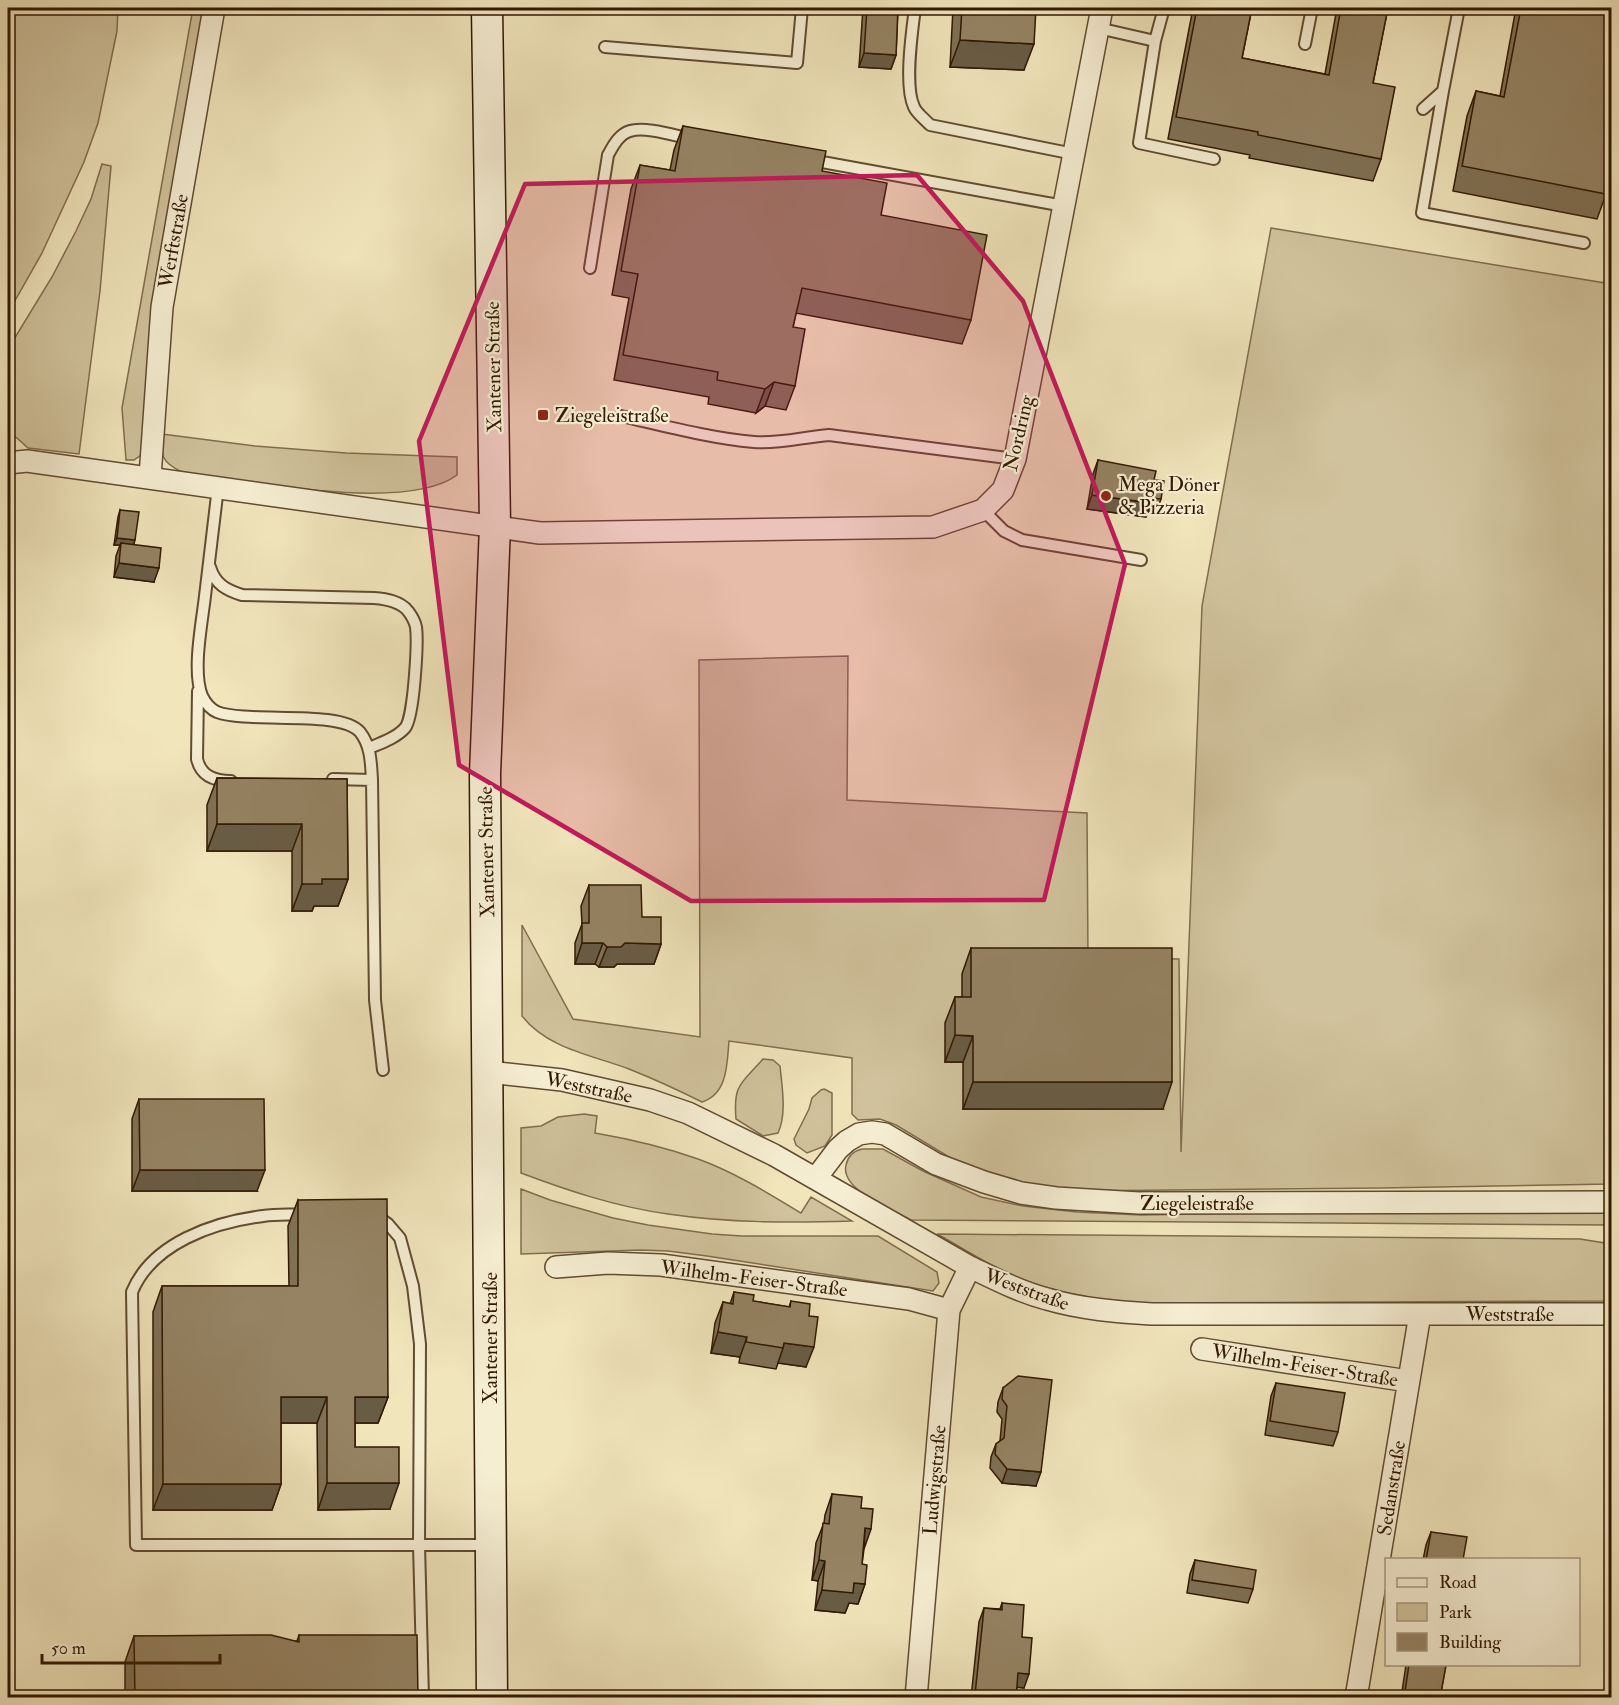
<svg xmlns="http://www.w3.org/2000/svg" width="1619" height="1705" font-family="'IM FELL Double Pica',serif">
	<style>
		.green { fill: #d0c29c; stroke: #806d4f; stroke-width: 1.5 }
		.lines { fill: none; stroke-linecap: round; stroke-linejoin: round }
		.lane-casing { stroke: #614b30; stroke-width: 14 }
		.street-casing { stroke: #614b30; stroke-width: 24 }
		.secondary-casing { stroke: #311802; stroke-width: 33 }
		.lane { stroke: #f6eed3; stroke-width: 10 }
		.street { stroke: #f6eed3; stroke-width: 21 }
		.secondary { stroke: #f6eed3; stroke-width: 30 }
		.wall { fill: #807155; stroke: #311802; stroke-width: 1.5 }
		.shaded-wall { fill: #685c45; stroke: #311802; stroke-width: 1.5 }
		.building { fill: #958363; stroke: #311802; stroke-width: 1.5 }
		.marked { fill: #c2185b; fill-opacity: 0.2; stroke: #c2185b; stroke-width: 4.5; stroke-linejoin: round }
		.poi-dot { fill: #8f2418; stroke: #f6eed3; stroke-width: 2 }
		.labels { text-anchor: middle; stroke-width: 4.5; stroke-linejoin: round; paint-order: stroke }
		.street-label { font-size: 20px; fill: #311802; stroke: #f6eed3 }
		.poi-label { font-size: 20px; fill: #311802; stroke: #f6eed3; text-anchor: start }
	</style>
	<rect width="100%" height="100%" fill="#f1e5bc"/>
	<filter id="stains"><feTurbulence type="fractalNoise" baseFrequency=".00333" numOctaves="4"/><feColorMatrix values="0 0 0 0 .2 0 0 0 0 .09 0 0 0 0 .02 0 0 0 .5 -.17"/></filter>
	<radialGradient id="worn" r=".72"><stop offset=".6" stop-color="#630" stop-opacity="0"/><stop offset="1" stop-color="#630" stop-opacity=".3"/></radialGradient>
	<!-- green -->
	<path class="green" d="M 8,8 L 118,8 L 117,31 L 98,123 L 84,162 L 42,253 L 8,313 Z
		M 193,8 L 203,8 L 153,304 L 144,453 L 134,460 L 126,460 L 122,408 Z
		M 102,164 L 111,166 L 100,291 L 79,454 L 28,448 L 8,430 L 8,349 L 52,277 L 76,231 L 91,199 Z
		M 1271,228 L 1611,284 L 1611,1184 L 1380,1188 L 1073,1191 L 1037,1187 L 995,1175 L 954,1160 L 896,1125 L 880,1119 L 858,1120 L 852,1114 L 852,1058 L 729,1041 C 727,1063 728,1094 702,1102 C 678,1090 654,1079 629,1069 C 592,1055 548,1049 522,1016 L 522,925 L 573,1019 L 700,1037 L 699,660 L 848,656 L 847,800 L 1087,813 L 1088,958 L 1179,959 L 1181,1152 L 1202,606 Z
		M 162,434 L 255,446 L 346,453 L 457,457 L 457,475 C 407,513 245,481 182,472 C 161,462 161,456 162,434 Z
		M 763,1059 L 773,1060 L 780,1066 C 782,1087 787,1114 778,1133 L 763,1136 L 736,1119 C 733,1084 741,1084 763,1059 Z
		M 824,1089 L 832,1093 L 832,1135 L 825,1146 L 807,1153 L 796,1145 L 794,1139 L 809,1109 L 812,1098 L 821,1090 Z
		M 584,1114 L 597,1116 L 595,1133 C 630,1139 664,1147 698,1159 C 734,1172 768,1193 801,1213 L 811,1197 L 852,1221 C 790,1223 729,1223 668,1214 C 617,1207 569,1191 521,1173 L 521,1128 L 541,1126 L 558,1117 Z
		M 862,1149 L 883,1149 L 923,1171 L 981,1197 L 1023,1206 L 1077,1212 L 1141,1215 L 1611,1207 L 1611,1225 L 911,1220 C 893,1210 840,1190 846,1165 C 848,1156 853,1151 862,1149 Z
		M 521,1189 L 550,1200 L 613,1218 L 648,1225 L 712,1234 L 742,1236 L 878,1236 L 937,1272 L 939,1283 L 933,1291 L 707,1256 L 668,1251 L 641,1250 L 521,1254 Z
		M 937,1234 L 1580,1239 L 1611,1244 L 1611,1301 L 1137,1303 C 1093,1300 1051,1292 1010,1274 C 985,1263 961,1247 937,1234 Z"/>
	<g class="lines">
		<defs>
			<path id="lane" d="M 915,8 C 912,31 904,86 914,107 C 917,114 926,120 930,125 L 1074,154
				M 1098,28 L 1155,41 L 1139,143 L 1214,159
				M 1155,41 L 1164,8
				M 1305,44 L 1312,8
				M 605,47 L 797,63 L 802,8
				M 1443,91 L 1422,213 L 1584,243
				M 1423,109 L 1443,91 L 1459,8
				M 811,160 L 1064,206
				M 590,268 L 608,155 C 613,146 619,134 630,131 C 645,126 676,136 692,139
				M 621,416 C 665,426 710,438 754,442 C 779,444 804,437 829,435 L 1015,459
				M 218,487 C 214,523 209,560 205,596 C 202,623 192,671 202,696 C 205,702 210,709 217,712 C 249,724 340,709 360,732 C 371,746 371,763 372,780 L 375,1000 L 383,1070
				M 983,510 L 1004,531 L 1022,540 L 1141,560
				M 210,567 C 215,584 226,590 242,595 L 374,598 C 386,599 400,601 408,611 C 411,615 415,622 416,627 C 418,642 414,718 405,728 C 396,738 381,743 369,748
				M 198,691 L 197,759 C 201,776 214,781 231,781
				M 333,779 L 372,780
				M 305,1214 C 291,1215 277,1214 263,1216 C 214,1222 152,1243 132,1292 L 136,1545 L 488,1545
				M 377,1216 L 388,1224 L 400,1238 L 413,1286 L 420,1344 L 419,1545 L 423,1698"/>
			<path id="street" d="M 8,463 L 27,461 L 540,533 L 933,527 L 983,510 L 1003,490 L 1015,459 L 1102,8
				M 150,477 L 162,307 L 214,8
				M 488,1072 L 562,1080 L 650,1100 L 688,1113 L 774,1155 L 970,1267 C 995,1279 1020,1292 1047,1299 C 1081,1309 1117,1312 1152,1314 L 1612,1314
				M 816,1178 L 838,1149 L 847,1141 L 859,1134 L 872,1132 L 885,1134 L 936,1164 L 984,1182 L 1021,1193 L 1056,1198 L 1139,1203 L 1612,1202
				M 556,1267 L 608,1263 L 661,1265 L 909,1299 L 949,1310
				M 1202,1349 L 1408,1381
				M 916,1698 L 949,1310 L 970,1267
				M 1356,1698 L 1420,1314"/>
			<path id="secondary" d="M 487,8 L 495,526 L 485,774 L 492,1698"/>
		</defs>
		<!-- lane casing -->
		<use href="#lane" class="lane-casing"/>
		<!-- street casing -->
		<use href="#street" class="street-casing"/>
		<!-- secondary casing -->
		<use href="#secondary" class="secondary-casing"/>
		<!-- lane -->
		<use href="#lane" class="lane"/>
		<!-- street -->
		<use href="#street" class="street"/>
		<!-- secondary -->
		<use href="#secondary" class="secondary"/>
	</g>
	<!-- wall -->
	<path class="wall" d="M 863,8 L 898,8 L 896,55 L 891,69 L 859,67 Z
		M 953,8 L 1036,8 L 1024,70 L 950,67 Z
		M 1193,8 L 1252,8 L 1242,58 L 1325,74 L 1337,8 L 1388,8 L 1373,83 L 1381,159 L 1373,181 L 1249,158 L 1250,155 L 1168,139 Z
		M 1516,8 L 1611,8 L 1606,194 L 1597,219 L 1453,191 L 1467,116 L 1476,91 L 1500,96 Z
		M 683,126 L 822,171 L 881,215 L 971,320 L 962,344 L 796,313 L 793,327 L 795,386 L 786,410 L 765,406 L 756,413 L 708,404 L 709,397 L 614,380 L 629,298 L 612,295 L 631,189 L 640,165 L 670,170 L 674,150 Z
		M 1098,460 L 1154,480 L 1161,499 L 1156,513 L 1148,512 L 1146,517 L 1087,509 L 1093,474 Z
		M 120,510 L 134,544 L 154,582 L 114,577 L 116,556 L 120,545 L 114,545 L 118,517 Z
		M 217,778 L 347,779 L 348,879 L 338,906 L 314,906 L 312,911 L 292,911 L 292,851 L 207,851 L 207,805 Z
		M 589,885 L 642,917 L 661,944 L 654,964 L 617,964 L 614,967 L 599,967 L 595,964 L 575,964 L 575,943 L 582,924 L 581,906 Z
		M 971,948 L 1163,1109 L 963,1109 L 963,1062 L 945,1062 L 945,1023 L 955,997 L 962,997 L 962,974 Z
		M 139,1099 L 257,1191 L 132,1191 L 132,1119 Z
		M 298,1200 L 388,1397 L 378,1423 L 355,1423 L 355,1447 L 390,1509 L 318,1510 L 317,1423 L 281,1423 L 281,1484 L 272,1510 L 153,1510 L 153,1312 L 162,1286 L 289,1286 L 288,1226 Z
		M 734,1292 L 753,1301 L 789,1307 L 791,1301 L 809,1316 L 806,1367 L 778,1363 L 776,1369 L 739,1363 L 740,1357 L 711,1353 L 715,1323 L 723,1302 L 730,1304 Z
		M 1276,1383 L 1338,1432 L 1333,1446 L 1265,1435 L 1271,1396 Z
		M 1003,1388 L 1036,1486 L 1002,1483 L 990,1468 L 991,1457 L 996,1444 L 1000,1441 L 1002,1419 L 997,1412 L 998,1402 Z
		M 832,1494 L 861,1508 L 864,1549 L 862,1564 L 865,1584 L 858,1604 L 849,1603 L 845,1613 L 815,1610 L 818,1581 L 812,1580 L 816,1543 L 824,1523 L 825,1515 Z
		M 1431,1532 L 1463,1560 L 1423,1560 L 1426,1545 Z
		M 1195,1560 L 1253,1589 L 1248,1603 L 1187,1593 L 1190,1574 Z
		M 1002,1603 L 1022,1637 L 1024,1688 L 1017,1687 L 1016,1698 L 971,1698 L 979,1622 L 984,1608 L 1000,1609 Z
		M 299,1635 L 418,1698 L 125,1698 L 125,1662 L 134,1636 L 297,1641 Z
		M 1406,1665 L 1446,1665 L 1440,1698 L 1401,1698 Z"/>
	<!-- shaded-wall -->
	<path class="shaded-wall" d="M 960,40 L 1034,44 L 1024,70 L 950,67 Z
		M 864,53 L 896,55 L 891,69 L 859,67 Z
		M 774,382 L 765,406 L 756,413 L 765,389 Z
		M 1092,495 L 1151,503 L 1146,517 L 1087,509 Z
		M 117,538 L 135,540 L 133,547 L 121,543 L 120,545 L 114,545 Z
		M 119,563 L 159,568 L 154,582 L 114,577 Z
		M 217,824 L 302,824 L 292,851 L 207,851 Z
		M 322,879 L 348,879 L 338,906 L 314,906 L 312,911 L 292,911 L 302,884 Z
		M 582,943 L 603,943 L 595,964 L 575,964 Z
		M 625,943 L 661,944 L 654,964 L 617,964 L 614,967 L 599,967 L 607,947 Z
		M 955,1035 L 973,1036 L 963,1062 L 945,1062 Z
		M 973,1082 L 1172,1082 L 1163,1109 L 963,1109 Z
		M 140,1170 L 265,1170 L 257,1191 L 132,1191 Z
		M 718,1332 L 747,1337 L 740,1357 L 711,1353 Z
		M 784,1343 L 814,1347 L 806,1367 L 778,1363 L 783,1348 Z
		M 281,1397 L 327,1397 L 317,1423 L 272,1423 Z
		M 355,1397 L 388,1397 L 378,1423 L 346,1423 Z
		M 1007,1469 L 1041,1472 L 1036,1486 L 1002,1483 Z
		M 327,1483 L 399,1483 L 390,1509 L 318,1510 Z
		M 163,1484 L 281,1484 L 272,1510 L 153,1510 Z
		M 865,1528 L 871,1529 L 864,1549 Z
		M 819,1560 L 825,1561 L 818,1581 L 812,1580 Z
		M 854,1583 L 865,1584 L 858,1604 L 849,1603 L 845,1613 L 815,1610 L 822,1590 Z
		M 1018,1673 L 1029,1674 L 1024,1688 L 1013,1687 Z
		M 975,1695 L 993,1697 L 974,1698 Z"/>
	<!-- building -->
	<path class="building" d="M 867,8 L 898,8 L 896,55 L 864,53 Z
		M 962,8 L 1036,8 L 1034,44 L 960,40 Z
		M 1197,8 L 1252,8 L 1242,58 L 1329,75 L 1341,8 L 1388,8 L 1373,83 L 1395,87 L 1381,159 L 1258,135 L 1258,132 L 1176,117 Z
		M 1521,8 L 1611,8 L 1611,165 L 1606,194 L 1462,166 L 1476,91 L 1504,97 Z
		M 683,126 L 826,151 L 822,171 L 887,183 L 881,215 L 987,235 L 971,320 L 802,288 L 793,327 L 805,329 L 795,386 L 774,382 L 765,389 L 717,380 L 718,372 L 623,355 L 638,274 L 621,271 L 640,165 L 675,171 Z
		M 1098,460 L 1156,471 L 1154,480 L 1164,481 L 1161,499 L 1152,498 L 1151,503 L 1092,495 Z
		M 120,510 L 139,512 L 135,540 L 117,538 Z
		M 121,543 L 161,548 L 159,568 L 119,563 Z
		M 217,778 L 347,779 L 348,879 L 322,879 L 322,884 L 302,884 L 302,824 L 217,824 Z
		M 589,885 L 641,885 L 642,917 L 661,917 L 661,944 L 625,943 L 621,947 L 607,947 L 603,943 L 582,943 L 582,923 L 589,923 Z
		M 971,948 L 1172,948 L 1172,1082 L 973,1082 L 973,1036 L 955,1035 L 955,997 L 971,997 Z
		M 139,1099 L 264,1099 L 265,1170 L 140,1170 Z
		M 387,1199 L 388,1397 L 355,1397 L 355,1447 L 399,1447 L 399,1483 L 327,1483 L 327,1397 L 281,1397 L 281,1484 L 163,1484 L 162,1286 L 298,1286 L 298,1200 Z
		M 734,1292 L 754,1295 L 753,1301 L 790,1307 L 791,1301 L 810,1304 L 809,1316 L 818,1317 L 814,1347 L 784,1343 L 783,1348 L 746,1342 L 747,1337 L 718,1332 L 723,1302 L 733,1304 Z
		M 1018,1376 L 1052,1380 L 1041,1472 L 1007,1469 L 995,1454 L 996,1444 L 1004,1438 L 1007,1406 L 1002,1399 L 1003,1388 Z
		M 1276,1383 L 1345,1393 L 1338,1432 L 1270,1421 Z
		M 832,1494 L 862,1497 L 861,1508 L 873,1509 L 871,1529 L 865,1528 L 862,1564 L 867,1565 L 865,1584 L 854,1583 L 853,1593 L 822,1590 L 825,1561 L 819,1560 L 823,1523 L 829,1524 Z
		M 1431,1532 L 1467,1537 L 1463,1560 L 1426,1560 Z
		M 1195,1560 L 1256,1570 L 1253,1589 L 1192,1580 Z
		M 1002,1603 L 1024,1605 L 1022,1637 L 1032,1638 L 1029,1674 L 1018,1673 L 1016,1698 L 993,1698 L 975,1695 L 984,1608 L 1002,1610 Z
		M 271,1635 L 299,1642 L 299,1635 L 417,1635 L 418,1698 L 135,1698 L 134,1636 Z
		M 1409,1665 L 1446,1665 L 1440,1698 L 1404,1698 Z"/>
	<!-- marked area -->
	<path class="marked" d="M 917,175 L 1023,301 L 1125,564 L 1044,900 L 691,901 L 459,765 L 419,441 L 525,184 Z"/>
	<!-- markers -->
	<g class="poi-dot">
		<rect x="537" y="409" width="12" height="12" rx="3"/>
		<circle cx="1106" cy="496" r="6"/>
	</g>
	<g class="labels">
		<!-- street labels -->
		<g class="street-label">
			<text transform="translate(173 241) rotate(-80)" y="7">Werftstraße</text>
			<text transform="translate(493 367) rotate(-91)" y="7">Xantener Straße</text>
			<text transform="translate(1018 433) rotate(-77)" y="7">Nordring</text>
			<text transform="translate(486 852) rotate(-91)" y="7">Xantener Straße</text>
			<text transform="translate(589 1087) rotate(12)" y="7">Weststraße</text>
			<text x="1197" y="1210">Ziegeleistraße</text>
			<text transform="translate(754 1278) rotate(7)" y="7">Wilhelm-Feiser-Straße</text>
			<text transform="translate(1027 1289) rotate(20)" y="7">Weststraße</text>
			<text x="1510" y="1321">Weststraße</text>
			<text transform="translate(490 1338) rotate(-90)" y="7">Xantener Straße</text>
			<text transform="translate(1305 1365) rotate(9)" y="7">Wilhelm-Feiser-Straße</text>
			<text transform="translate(934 1480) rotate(-85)" y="7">Ludwigstraße</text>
			<text transform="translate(1391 1488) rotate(-81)" y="7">Sedanstraße</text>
		</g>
		<!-- poi labels -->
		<g class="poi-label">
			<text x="555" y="422">Ziegeleistraße</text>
			<text x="1118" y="491">Mega Döner<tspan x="1118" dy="23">&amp; Pizzeria</tspan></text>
		</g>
	</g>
	<!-- margin -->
	<rect width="1619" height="1705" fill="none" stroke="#f1e5bc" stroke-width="30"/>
	<rect x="9" y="9" width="1601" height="1687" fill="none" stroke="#311802" stroke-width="3"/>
	<rect x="15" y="15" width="1589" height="1675" fill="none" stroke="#311802" stroke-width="1.5"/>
	<!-- legend -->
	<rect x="1385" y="1558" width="195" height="108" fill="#f6eed3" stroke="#a7987f" stroke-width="1.5"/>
	<rect x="1397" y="1578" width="30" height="9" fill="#f6eed3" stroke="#a7987f" stroke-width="1.5"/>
	<text x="1439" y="1588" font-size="18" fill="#311802">Road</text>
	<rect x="1397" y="1603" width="30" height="18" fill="#d0c29c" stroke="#a7987f" stroke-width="1.5"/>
	<text x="1439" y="1618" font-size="18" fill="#311802">Park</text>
	<rect x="1397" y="1633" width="30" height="18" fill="#958363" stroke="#a7987f" stroke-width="1.5"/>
	<text x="1439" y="1648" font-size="18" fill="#311802">Building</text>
	<!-- scale -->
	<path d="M42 1654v9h178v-9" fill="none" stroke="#311802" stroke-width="3"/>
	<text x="51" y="1654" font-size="18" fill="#311802" stroke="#f6eed3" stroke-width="4.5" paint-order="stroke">50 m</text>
	<rect width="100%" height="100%" filter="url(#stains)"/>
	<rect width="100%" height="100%" fill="url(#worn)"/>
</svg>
